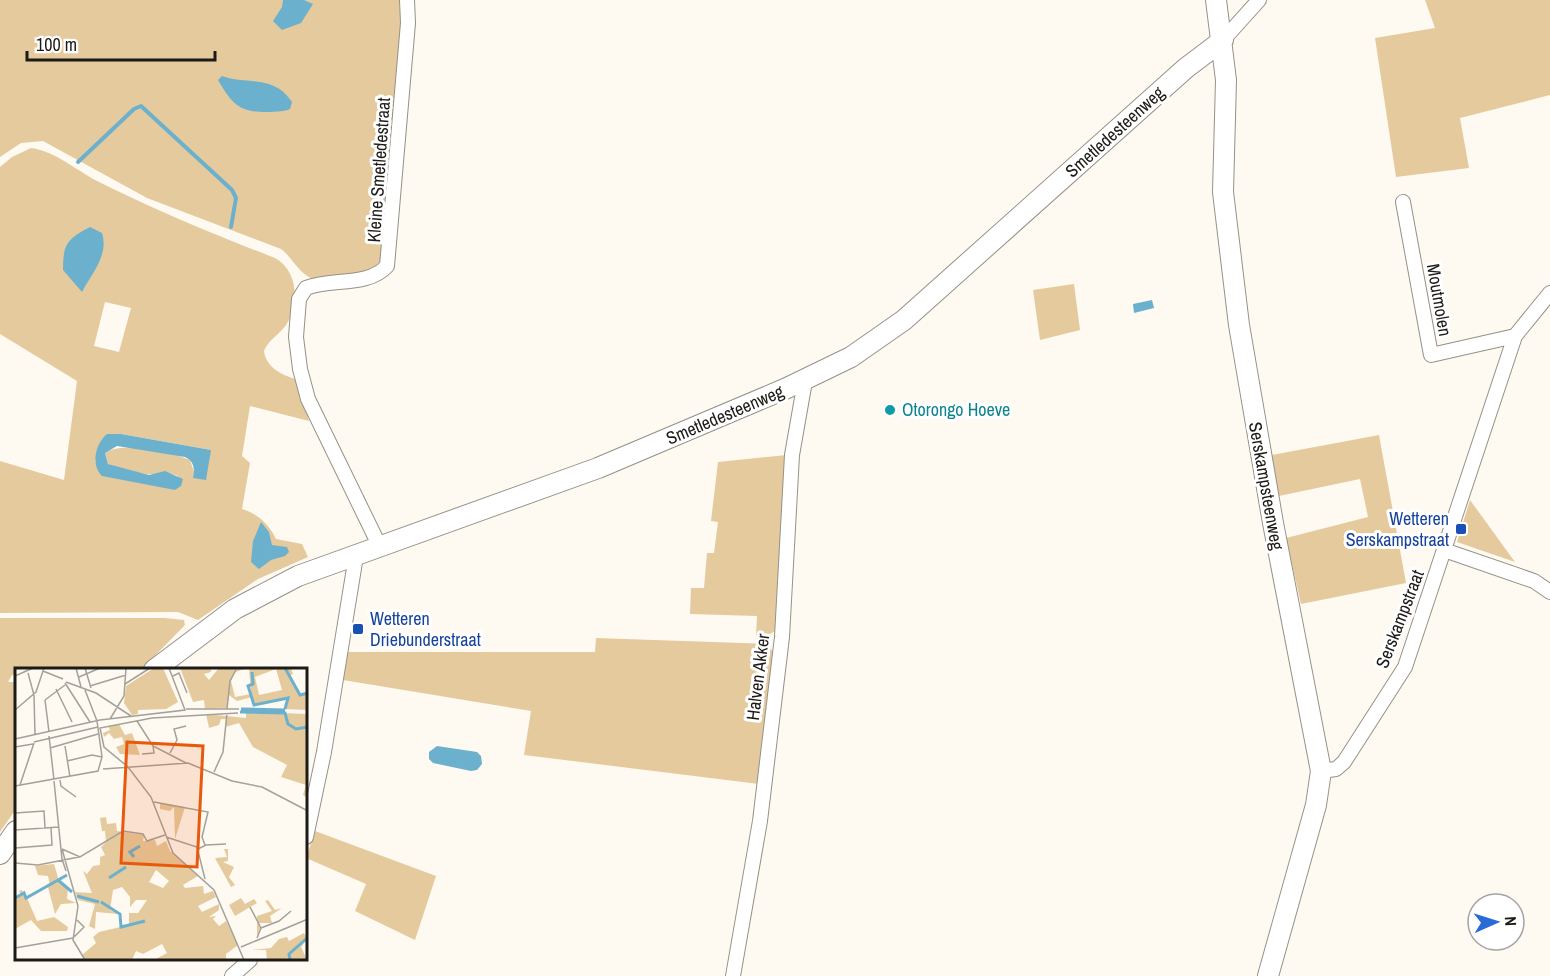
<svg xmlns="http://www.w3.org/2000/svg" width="1550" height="976" font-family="'Archivo Narrow',sans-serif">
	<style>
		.green { fill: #e5ca9e; fill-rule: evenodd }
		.water { fill: #6bb1cd }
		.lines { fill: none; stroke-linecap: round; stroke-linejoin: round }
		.stream { stroke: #6bb1cd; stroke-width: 4 }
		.street-casing { stroke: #969188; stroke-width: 16 }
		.secondary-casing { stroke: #969188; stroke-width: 22 }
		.street { stroke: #fff; stroke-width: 14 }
		.secondary { stroke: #fff; stroke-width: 20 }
		.culture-dot { fill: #0f9aa8; stroke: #fff; stroke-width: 2 }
		.transit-dot { fill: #1a4fb4; stroke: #fff; stroke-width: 2 }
		.labels { text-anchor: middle; stroke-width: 6; stroke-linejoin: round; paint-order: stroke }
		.street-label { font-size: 18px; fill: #1d1b17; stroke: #fff }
		.culture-label { font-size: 18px; fill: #0d838f; stroke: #fff; text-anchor: start }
		.transit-label { font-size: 18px; fill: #164399; stroke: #fff; text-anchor: end }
		.inset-river { fill: none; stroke: #6bb1cd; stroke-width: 3 }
		.inset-road { fill: none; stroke: #a4a19a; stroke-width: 1.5 }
		.view { fill: #e8590c; fill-opacity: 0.15; stroke: #e8590c; stroke-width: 3 }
		.inset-edge { fill: none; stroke: #1d1b17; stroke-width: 3 }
	</style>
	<rect width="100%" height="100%" fill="#fefaf2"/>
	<!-- green -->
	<path class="green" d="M 0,0 L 399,0 L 402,32 L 382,260 L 369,271 L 313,279 C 298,273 293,258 281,249 L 147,198 L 43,141 L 21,143 L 0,157 Z
		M 1425,0 L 1550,0 L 1550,95 L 1460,118 L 1469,168 L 1396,177 L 1375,38 L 1435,28 Z
		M 31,148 C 56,151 78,172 101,183 C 158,211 215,235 275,258 C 298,270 300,305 286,325 C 279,335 268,340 264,351 C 266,367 281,375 296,379 L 309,421 L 250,406 L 242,456 L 250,463 L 242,509 C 258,514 269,524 276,539 L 302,544 L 308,557 L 258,579 L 198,620 L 178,612 L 0,613 L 0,461 L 64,480 L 77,381 L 0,334 L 0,167 L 12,157 ZM 105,302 L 131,308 L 119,352 L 94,346 ZM 107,434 L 121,434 L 211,450 L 194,472 L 190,460 C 173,452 119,441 105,453 L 108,464 C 120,468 133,472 146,474 C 159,476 159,469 178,476 L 175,490 L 95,462 Z
		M 1074,284 L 1080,330 L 1040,340 L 1033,290 Z
		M 1379,435 L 1406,583 L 1301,604 L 1286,538 L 1368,517 L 1360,479 L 1279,496 L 1272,455 Z
		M 787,455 L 777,630 L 768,635 L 756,635 L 757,616 L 690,614 L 691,588 L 704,588 L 707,553 L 714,553 L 718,522 L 711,521 L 718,462 Z
		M 1470,500 L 1515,562 L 1457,542 Z
		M 0,618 L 165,618 L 184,620 L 185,625 L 141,670 L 16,670 L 16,675 L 12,675 L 8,682 L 16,682 L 16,809 L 0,832 Z
		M 596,638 L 769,644 L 774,655 L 759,784 L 524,755 L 531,711 L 343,680 L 347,652 L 595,652 Z
		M 315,831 L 436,876 L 415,940 L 355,911 L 366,884 L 306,858 Z"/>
	<!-- water -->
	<path class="water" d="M 283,0 L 304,0 L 313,4 L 301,23 L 282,30 L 273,21 L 282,7 Z
		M 222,76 C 246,85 274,74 292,102 L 290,109 C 284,112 278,111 271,112 C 241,113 233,106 218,80 Z
		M 90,227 L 102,233 C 109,255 92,273 82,292 L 63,270 C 63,244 67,239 90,227 Z
		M 1152,300 L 1154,308 L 1134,313 L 1133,304 Z
		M 107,434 L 121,434 L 211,450 L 206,480 L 193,478 C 195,469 194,461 185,457 L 117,446 L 105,453 L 108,464 L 149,475 L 165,471 L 183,479 L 181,486 L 175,490 L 102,476 C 90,464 96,443 107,434 Z
		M 261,522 L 269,532 L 272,545 L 287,547 L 289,552 L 285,556 L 271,560 L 259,569 L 251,562 L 253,541 Z
		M 437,746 L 477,752 L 481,756 L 482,764 L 477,770 L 471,771 L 433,763 L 429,759 L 429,752 Z"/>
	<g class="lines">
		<!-- stream -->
		<path class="stream" d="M 78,162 L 134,109 L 141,106 L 232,190 L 236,198 L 231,227"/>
		<defs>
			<path id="street" d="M 1223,40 L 1259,0
				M 1403,202 L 1431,355 L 1515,336
				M 380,547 L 308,399 L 300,369 L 296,337 L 299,299 L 306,288 C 331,278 368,287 387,266 L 408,23 L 407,0
				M 1444,550 L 1534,581 L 1550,592
				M 1321,771 L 1336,769 L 1344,762 L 1405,667 L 1515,336 L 1550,293
				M 306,837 L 324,752 L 356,556
				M 232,976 L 250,960
				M 733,976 L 760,821 L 782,637 L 792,455 L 805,381"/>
			<path id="secondary" d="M 1216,0 L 1226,80 L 1223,192 L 1239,325 L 1273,523 L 1321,771 L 1316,805 L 1268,976
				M 154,670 L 235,609 L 298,576 L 598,468 L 787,388 L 851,357 L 904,320 L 1186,68 L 1223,40
				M 0,854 L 16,831"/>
		</defs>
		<!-- street casing -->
		<use href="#street" class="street-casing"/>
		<!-- secondary casing -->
		<use href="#secondary" class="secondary-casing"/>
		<!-- street -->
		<use href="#street" class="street"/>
		<!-- secondary -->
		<use href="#secondary" class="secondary"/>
	</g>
	<!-- markers -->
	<circle class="culture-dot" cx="890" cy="410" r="6"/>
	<g class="transit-dot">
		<rect x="1455" y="523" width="12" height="12" rx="3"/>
		<rect x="352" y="623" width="12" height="12" rx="3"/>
	</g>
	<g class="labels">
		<!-- street labels -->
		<g class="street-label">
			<text transform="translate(1115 132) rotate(-42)" y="6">Smetledesteenweg</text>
			<text transform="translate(379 170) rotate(-86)" y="6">Kleine Smetledestraat</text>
			<text transform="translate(1439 300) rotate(80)" y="6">Moutmolen</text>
			<text transform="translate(725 415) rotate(-23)" y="6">Smetledesteenweg</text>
			<text transform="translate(1266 486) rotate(80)" y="6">Serskampsteenweg</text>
			<text transform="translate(1400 619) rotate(-69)" y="6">Serskampstraat</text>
			<text transform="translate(758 677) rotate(-83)" y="6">Halven Akker</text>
		</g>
		<!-- culture labels -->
		<g class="culture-label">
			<text x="902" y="416">Otorongo Hoeve</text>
		</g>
		<!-- transit labels -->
		<g class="transit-label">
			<text x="1449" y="525">Wetteren<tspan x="1449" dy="21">Serskampstraat</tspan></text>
			<text x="370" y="625" text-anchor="start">Wetteren<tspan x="370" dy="21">Driebunderstraat</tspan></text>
		</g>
	</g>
	<!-- overview -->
	<g transform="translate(15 668)">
		<rect width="292" height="292" fill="#fefaf2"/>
		<path d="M 139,0 L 148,0 L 163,34 L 151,41 L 123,42 L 123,46 L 117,47 L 109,35 L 111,18 ZM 165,0 L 196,0 L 196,4 L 189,6 L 194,12 L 204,0 L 233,0 L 220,4 L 216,13 L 220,29 L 236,26 L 234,0 L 276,0 L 278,6 L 274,8 L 279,18 L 285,27 L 292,25 L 292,42 L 270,41 L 273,30 L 239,37 L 237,29 L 222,33 L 214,27 L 212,40 L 190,41 L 189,32 L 178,34 ZM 261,1 L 267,22 L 244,27 L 240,9 ZM 224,43 L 292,46 L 292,130 L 288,127 L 291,117 L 266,109 L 272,97 L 238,79 L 224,55 L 210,59 L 211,51 L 206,51 L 204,57 L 194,60 L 191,46 L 231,50 L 231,45 ZM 104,56 L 110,67 L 117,65 L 125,87 L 105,86 L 101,79 L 109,76 L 107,69 L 99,71 L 94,65 L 89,69 L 88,65 L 95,62 L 93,58 ZM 145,135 L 170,139 L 160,171 L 159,139 L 155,143 L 145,141 ZM 91,149 L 92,156 L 101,155 L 102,163 L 129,167 L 128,173 L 140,172 L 142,178 L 151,173 L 155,183 L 183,208 L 168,217 L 170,220 L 188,218 L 189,226 L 198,223 L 201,229 L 183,238 L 187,244 L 204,236 L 204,242 L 194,249 L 201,248 L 198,251 L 204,258 L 211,253 L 223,277 L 211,286 L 211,292 L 139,292 L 152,285 L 147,276 L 128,286 L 121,283 L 117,292 L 70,292 L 67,287 L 81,275 L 78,269 L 84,264 L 114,257 L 114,245 L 123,245 L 132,232 L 121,232 L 115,239 L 115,229 L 107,219 L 98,222 L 95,242 L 104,246 L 81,244 L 80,261 L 74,258 L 80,236 L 63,232 L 60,224 L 77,225 L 68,203 L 72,206 L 78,198 L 85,197 L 85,189 L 90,187 L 86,179 L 91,174 L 90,163 L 87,163 L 85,150 ZM 141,202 L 154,213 L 148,220 L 134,214 ZM 209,181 L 213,181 L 213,193 L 208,194 L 219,199 L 214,209 L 220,217 L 216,219 L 200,190 L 212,189 ZM 39,196 L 44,213 L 53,220 L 52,231 L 61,235 L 46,236 L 40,246 L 33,219 L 12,230 L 22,253 L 39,249 L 53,259 L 52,263 L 26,263 L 16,252 L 0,261 L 0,230 L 6,226 L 4,223 L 7,222 L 11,230 L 35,218 L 33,208 L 23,207 L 20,198 ZM 226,230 L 230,236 L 239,231 L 242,235 L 220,248 L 214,237 ZM 253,232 L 260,242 L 267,240 L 255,248 L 257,255 L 244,255 L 245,260 L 242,268 L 242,248 L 257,243 L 250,233 ZM 289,265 L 292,271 L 286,279 L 292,292 L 252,292 L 251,282 L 237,282 L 256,280 L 264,271 L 272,269 L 274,273 Z" fill="#e5ca9e" fill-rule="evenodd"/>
		<path class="inset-river" d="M 270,0 L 285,27 L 293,25M 237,4 L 238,16 L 233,18 L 239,37 L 273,30 L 270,41M 226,41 L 270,42M 225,44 L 270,45 L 273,56 L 281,61 L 293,59M 119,189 L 115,184 L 125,178M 94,210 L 111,199M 43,212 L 57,224M 62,228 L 84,234M 0,230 L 9,225 L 11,230 L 52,207M 86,234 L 105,246 L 106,259 L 130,253M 275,292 L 274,286 L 291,271"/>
		<path class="inset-road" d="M 61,0 L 66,19M 70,0 L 76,20M 28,3 L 48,11M 13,5 L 19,27 L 20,67M 0,8 L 18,0M 158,8 L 164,5 L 172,25M 64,9 L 85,0M 51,14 L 81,25 L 116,48M 50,15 L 75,54M 110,16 L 135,0M 75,18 L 111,7M 41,21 L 57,54M 70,22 L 82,53M 30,32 L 34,64M 30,32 L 50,17M 171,41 L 224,41M 212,41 L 215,13 L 221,2M 0,42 L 21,24 L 29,0M 223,45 L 137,50 L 85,60 L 89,79 L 113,99 L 136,129 L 158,185 L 199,222 L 229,292M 95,51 L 109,28 L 111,0M 122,53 L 138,78 L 171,95M 34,68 L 39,112M 0,71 L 85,52 L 170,42 L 154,0M 19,74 L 83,59M 50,78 L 55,109M 0,79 L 18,76M 35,80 L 83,66M 155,85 L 162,72 L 159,61 L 171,58M 127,86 L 139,85 L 138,78M 52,93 L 77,87 L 87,89M 88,101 L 173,95 L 217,113 L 247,119 L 293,143M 199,104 L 208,84 L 212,45M 45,112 L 46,118 L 61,129M 39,113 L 47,191 L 51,203M 5,117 L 19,75M 0,118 L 83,103 L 87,89 L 82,53M 139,134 L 193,144 L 187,169 L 190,177M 0,145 L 29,143 L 30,160M 0,162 L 44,159M 151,169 L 182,179 L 190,211M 0,180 L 37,177 L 36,160M 47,181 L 65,189 L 108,163 L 128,166 L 132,173 L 150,167M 47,181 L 63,238 L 58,272 L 70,292M 183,181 L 191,177 L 211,176M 0,195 L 23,197 L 64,189M 235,239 L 246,260 L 242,270M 246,260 L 264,253 L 276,243M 59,269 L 69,259 L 62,252M 226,279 L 293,251M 0,280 L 58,270"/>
		<path class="view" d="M 112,74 L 188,78 L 182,199 L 106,195 Z"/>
		<rect width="292" height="292" class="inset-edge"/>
	</g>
	<!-- north arrow -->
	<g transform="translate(1496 922) rotate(87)"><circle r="28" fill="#ffffff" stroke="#a5a4a2" stroke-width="1.5"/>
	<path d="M0-4.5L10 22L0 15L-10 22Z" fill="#286bd8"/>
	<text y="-9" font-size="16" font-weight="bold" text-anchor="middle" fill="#1d1b17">N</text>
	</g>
	<!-- scale -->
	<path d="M27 51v9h188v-9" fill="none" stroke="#1d1b17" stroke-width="3"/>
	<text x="36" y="51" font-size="18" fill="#1d1b17" stroke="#ffffff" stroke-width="4.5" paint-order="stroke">100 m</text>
</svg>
